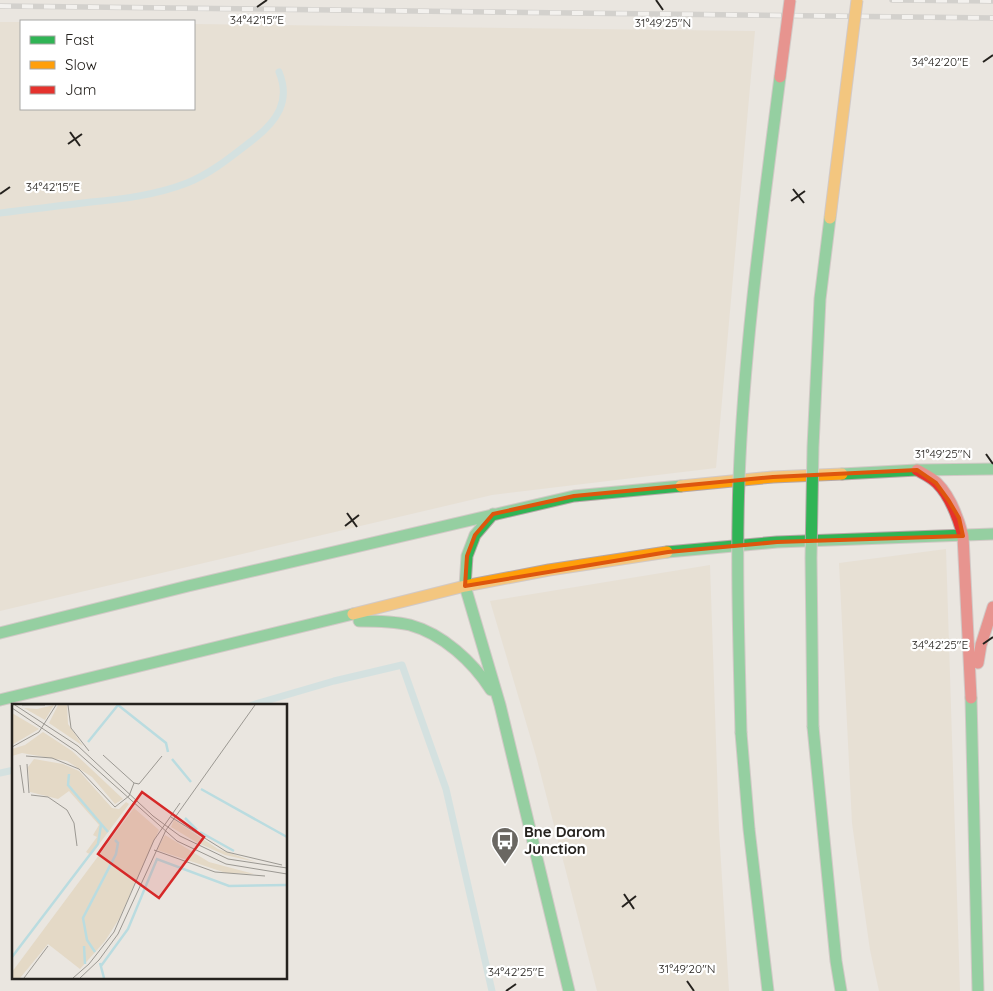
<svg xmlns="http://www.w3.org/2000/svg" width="993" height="991" font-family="Quicksand,sans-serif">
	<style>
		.green { fill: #e4d9c6 }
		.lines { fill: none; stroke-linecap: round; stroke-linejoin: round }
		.stream { stroke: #badce0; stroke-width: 7 }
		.fast-casing { stroke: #b5a7a7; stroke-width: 13 }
		.slow-casing { stroke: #b5a7a7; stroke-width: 13 }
		.jam-casing { stroke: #b5a7a7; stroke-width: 13 }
		.fast { stroke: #30b455; stroke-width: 11 }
		.slow { stroke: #ff9f0a; stroke-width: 11 }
		.jam { stroke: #e5322d; stroke-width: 11 }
		.rail-casing { stroke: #b9b8b6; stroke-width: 5.5 }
		.rail { stroke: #fff; stroke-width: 4; stroke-dasharray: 11; stroke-linecap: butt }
		.fast-bridge-casing { stroke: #b5a7a7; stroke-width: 13; stroke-linecap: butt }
		.slow-bridge-casing { stroke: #b5a7a7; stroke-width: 13; stroke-linecap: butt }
		.jam-bridge-casing { stroke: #b5a7a7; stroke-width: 13; stroke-linecap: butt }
		.fast-bridge { stroke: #30b455; stroke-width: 11 }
		.slow-bridge { stroke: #ff9f0a; stroke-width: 11 }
		.jam-bridge { stroke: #e5322d; stroke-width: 11 }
		.marked { fill: none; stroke: #de560d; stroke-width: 4; stroke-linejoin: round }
		.ticks { fill: none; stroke: #25221e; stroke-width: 2 }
		.labels { text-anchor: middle; stroke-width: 4.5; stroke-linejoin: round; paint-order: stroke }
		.poi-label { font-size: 15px; font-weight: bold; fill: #25221e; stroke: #fff; text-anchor: start }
		.inset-river { fill: none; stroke: #badce0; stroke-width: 2.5 }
		.inset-road { fill: none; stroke: #9b9892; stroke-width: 1 }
		.view { fill: #d62828; fill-opacity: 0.15; stroke: #d62828; stroke-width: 2.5 }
		.inset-edge { fill: none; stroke: #25221e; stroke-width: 2.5 }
		.ticks-label { font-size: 12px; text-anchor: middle; fill: #25221e; stroke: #fff; stroke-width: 4.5; stroke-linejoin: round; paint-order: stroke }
	</style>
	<rect width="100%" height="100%" fill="#eae6e0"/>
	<!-- green -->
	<path class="green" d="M 0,22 L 21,22 L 21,109 L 194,109 L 194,24 L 755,31 L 716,468 L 492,495 L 0,611 Z
		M 946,549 L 960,991 L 879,991 L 870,950 L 852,823 L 839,563 Z
		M 710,565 L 719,830 L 729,991 L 597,991 L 536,756 L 490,601 Z"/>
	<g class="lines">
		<!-- stream -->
		<path class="stream" d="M 0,213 C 30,209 60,206 91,202 C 123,199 156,195 187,183 C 212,173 233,155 254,139 C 277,121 291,101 279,72
			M 252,705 L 334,681 L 402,665 L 446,789 L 492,991
			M 0,773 L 14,770"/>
		<defs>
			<path id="fast" d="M 842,474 L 917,470 L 993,469
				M 493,514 L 475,535 L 467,556 L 465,586 L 500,705 L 569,991
				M 667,552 L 777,542 L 993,534
				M 359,621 C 376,621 393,621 410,625 C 443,634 473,662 491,690
				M 0,633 L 188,586 L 574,496 L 681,486
				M 971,698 L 978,991
				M 0,700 L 353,614
				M 813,727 L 836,961 L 841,991
				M 741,733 L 749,829 L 768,991"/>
			<path id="slow" d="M 681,486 L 773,477 L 842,474
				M 353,614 L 465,586 L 549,570 L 667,552"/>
			<path id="jam" d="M 917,470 C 924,474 931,477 937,483 C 951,497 958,517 963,536 L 971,698
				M 978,663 L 981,645 L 993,607"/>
		</defs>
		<!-- fast casing -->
		<use href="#fast" class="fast-casing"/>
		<!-- slow casing -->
		<use href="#slow" class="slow-casing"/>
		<!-- jam casing -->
		<use href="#jam" class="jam-casing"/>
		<!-- fast -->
		<use href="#fast" class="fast"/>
		<!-- slow -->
		<use href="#slow" class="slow"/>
		<!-- jam -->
		<use href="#jam" class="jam"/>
		<defs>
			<path id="rail" d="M 892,0 L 993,1
				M 0,6 L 993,18"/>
		</defs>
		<!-- rail casing -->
		<use href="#rail" class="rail-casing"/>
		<!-- rail -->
		<use href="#rail" class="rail"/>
		<defs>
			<path id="fast-bridge" d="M 813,727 L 811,558 L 813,447 L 820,299 L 830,218
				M 741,733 C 739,649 736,564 739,480 C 744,345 763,211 780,77"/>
			<path id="slow-bridge" d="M 830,218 L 857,0"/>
			<path id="jam-bridge" d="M 780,77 L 790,0"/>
		</defs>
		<!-- fast-bridge casing -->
		<use href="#fast-bridge" class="fast-bridge-casing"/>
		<!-- slow-bridge casing -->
		<use href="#slow-bridge" class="slow-bridge-casing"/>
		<!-- jam-bridge casing -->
		<use href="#jam-bridge" class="jam-bridge-casing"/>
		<!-- fast-bridge -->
		<use href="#fast-bridge" class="fast-bridge"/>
		<!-- slow-bridge -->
		<use href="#slow-bridge" class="slow-bridge"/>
		<!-- jam-bridge -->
		<use href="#jam-bridge" class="jam-bridge"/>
	</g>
	<!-- marked area -->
	<path d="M0 0H993V991H0ZM 917,470 L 936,483 L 949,501 L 959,518 L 963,536 L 777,542 L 668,552 L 465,586 L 467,556 L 475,535 L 493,514 L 574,496 L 773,477 Z" fill="#eae6e0" fill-opacity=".55" fill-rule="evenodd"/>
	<path class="marked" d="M 917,470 L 936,483 L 949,501 L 959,518 L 963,536 L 777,542 L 668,552 L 465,586 L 467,556 L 475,535 L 493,514 L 574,496 L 773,477 Z"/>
	<!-- ticks -->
	<path class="ticks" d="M 656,0 L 663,10M 257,7 L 267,0M 983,62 L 993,55M 70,132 L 80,146M 68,144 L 82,134M 793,189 L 804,203M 0,194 L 10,187M 791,201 L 805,191M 986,454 L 993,464M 347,513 L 357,527M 345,526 L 359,515M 983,644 L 993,637M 624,894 L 634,909M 622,907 L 636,896M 687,981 L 694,991M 506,991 L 516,984"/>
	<!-- icons -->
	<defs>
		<symbol id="bus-pin" viewBox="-11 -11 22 30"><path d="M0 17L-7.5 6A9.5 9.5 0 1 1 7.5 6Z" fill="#6a6762" stroke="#fff"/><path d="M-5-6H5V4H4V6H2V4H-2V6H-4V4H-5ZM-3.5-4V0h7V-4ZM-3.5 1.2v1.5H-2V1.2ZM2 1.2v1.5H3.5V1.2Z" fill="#fff"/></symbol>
	</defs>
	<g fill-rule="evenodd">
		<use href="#bus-pin" x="489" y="825" width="32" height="43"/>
	</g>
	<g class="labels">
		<!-- poi labels -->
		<g class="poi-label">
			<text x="524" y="837">Bne Darom<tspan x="524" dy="17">Junction</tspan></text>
		</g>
	</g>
	<!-- overview -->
	<g transform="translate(12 704)">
		<rect width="275" height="275" fill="#eae6e0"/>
		<path d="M 42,1 L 33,16 L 12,4 L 25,5 ZM 46,1 L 55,1 L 56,20 L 71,42 L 37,19 ZM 0,9 L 27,25 L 0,41 ZM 31,28 L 60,47 L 111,95 L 103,100 L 80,73 L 55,57 L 10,49 L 0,52 L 0,45 L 13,41 ZM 22,55 L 51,60 L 67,67 L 100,104 L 107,105 L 114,98 L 117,100 L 79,151 L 74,148 L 85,133 L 81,131 L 87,121 L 57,87 L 46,95 L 18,88 L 16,63 ZM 122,104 L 147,126 L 107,215 L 93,237 L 68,265 L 36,240 L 8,274 L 0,274 L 0,268 ZM 162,116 L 206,145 L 244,158 L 213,151 L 184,138 L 159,123 ZM 153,131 L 197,158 L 242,170 L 214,169 L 145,146 Z" fill="#e4d9c6"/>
		<path class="inset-river" d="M 106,1 L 154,39 L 156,48M 76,38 L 106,1M 160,55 L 179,78M 57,70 L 56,81 L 96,128M 189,85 L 275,133M 173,114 L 185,126M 188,128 L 222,147M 72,242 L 73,260M 83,248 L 75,236 L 71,214 L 104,150 L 106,139 L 103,136M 0,253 L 86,140 L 89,121M 88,259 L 92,274M 89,262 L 116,225 L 145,155 L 217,182 L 275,181"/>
		<path class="inset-road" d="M 3,1 L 66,42 L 141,112 L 168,132 L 216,155 L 275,164M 10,1 L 33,1M 56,1 L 59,24 L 77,47M 0,4 L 64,47 L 165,137 L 214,160 L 275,170M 0,43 L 27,28 L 44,1M 91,51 L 122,79M 14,52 L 40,54 L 67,65 L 103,103 L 117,92 L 122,79M 15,60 L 17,89M 8,61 L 12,89M 122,79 L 127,80 L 150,52M 19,91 L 36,93 L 55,106 L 62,119 L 65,142M 159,113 L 215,148 L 270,161M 142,146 L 203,168 L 253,172M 12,274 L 36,242M 61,274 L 77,260 L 102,228 L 142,136 L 168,99M 68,274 L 87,256 L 106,230 L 154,126 L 243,1"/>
		<path class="view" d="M 130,88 L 192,133 L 147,194 L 86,150 Z"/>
		<rect width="275" height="275" class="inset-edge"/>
	</g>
	<g class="ticks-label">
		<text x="257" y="24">34°42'15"E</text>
		<text x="663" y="27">31°49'25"N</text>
		<text x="940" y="66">34°42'20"E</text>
		<text x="53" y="191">34°42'15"E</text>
		<text x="943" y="458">31°49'25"N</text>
		<text x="940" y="649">34°42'25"E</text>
		<text x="687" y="973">31°49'20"N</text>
		<text x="516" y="976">34°42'25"E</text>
	</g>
	<!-- legend -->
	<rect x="20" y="20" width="175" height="90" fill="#ffffff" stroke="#a8a7a5"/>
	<rect x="30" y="36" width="25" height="8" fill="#30b455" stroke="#a8a7a5"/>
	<text x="65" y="45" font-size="15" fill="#25221e">Fast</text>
	<rect x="30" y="61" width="25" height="8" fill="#ff9f0a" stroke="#a8a7a5"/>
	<text x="65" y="70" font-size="15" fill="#25221e">Slow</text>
	<rect x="30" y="86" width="25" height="8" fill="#e5322d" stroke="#a8a7a5"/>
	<text x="65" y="95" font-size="15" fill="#25221e">Jam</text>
</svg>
